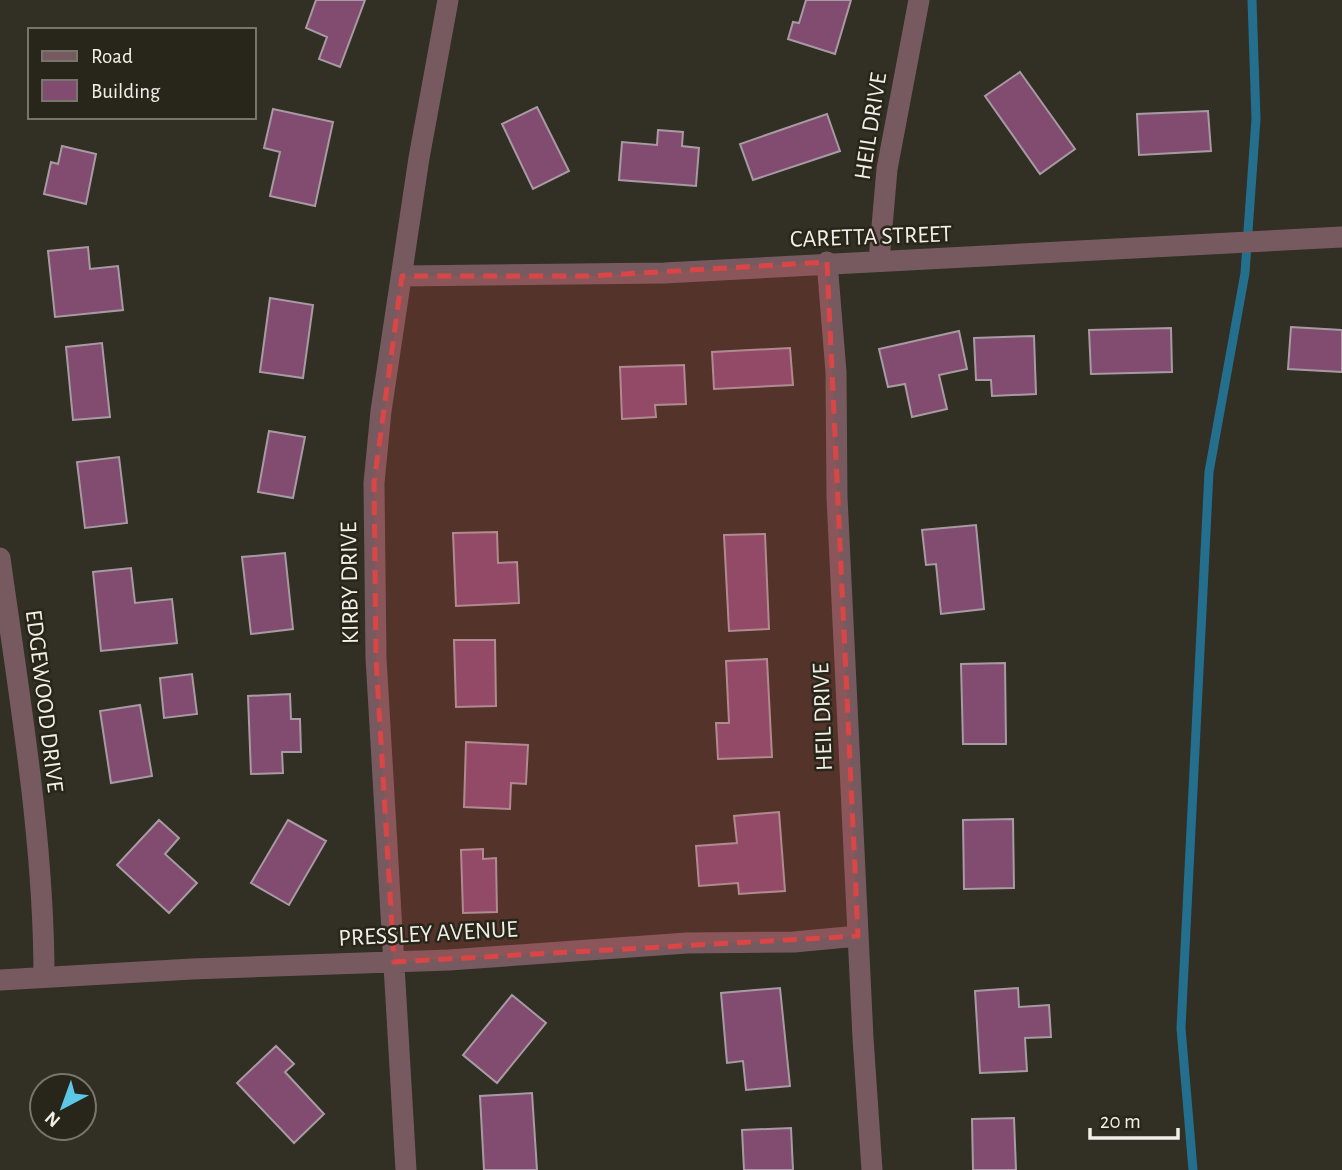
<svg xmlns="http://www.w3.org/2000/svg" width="1342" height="1170" font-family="'Alegreya Sans',sans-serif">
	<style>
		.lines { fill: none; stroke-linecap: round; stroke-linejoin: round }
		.stream { stroke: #256f8e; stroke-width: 9 }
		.building { fill: #814c70; stroke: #a89aa3; stroke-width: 2 }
		.minor { stroke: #775a60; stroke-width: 21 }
		.marked { fill: #da4645; fill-opacity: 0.2; stroke: #da4645; stroke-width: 5; stroke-dasharray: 14 9; stroke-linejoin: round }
		.labels { text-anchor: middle; stroke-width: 5; stroke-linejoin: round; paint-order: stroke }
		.street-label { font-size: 24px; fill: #f1efe8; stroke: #28251a }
	</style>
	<rect width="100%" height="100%" fill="#322f24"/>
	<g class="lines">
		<!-- stream -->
		<path class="stream" d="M 1193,1170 L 1181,1028 L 1209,472 L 1245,273 L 1256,119 L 1252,0"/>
	</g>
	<!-- building -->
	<path class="building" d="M 316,0 L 365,0 L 340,67 L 319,59 L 327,37 L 306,28 Z
		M 806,0 L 851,0 L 835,54 L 788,39 L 793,22 L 799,23 Z
		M 1020,72 L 1075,149 L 1040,174 L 985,96 Z
		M 537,107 L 569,171 L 533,189 L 502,124 Z
		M 273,109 L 333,122 L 315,206 L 270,196 L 280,152 L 264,148 Z
		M 1208,111 L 1211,151 L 1139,155 L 1137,114 Z
		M 827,114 L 840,151 L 753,180 L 740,144 Z
		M 658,130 L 683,132 L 682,146 L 699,148 L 696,186 L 619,180 L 622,142 L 657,145 Z
		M 62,146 L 96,154 L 86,204 L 44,194 L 51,162 L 58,164 Z
		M 88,247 L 90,269 L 118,266 L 123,310 L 55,317 L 48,251 Z
		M 270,298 L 313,305 L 303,378 L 260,372 Z
		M 1291,327 L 1342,330 L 1342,372 L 1288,369 Z
		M 1171,328 L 1172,372 L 1091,374 L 1089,330 Z
		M 959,331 L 967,369 L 939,375 L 947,409 L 912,417 L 905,384 L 888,387 L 879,349 Z
		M 1034,336 L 1036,394 L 992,396 L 991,380 L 976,380 L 974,338 Z
		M 102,343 L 110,417 L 73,420 L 66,347 Z
		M 790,348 L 793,385 L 714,389 L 712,352 Z
		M 684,365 L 686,404 L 655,405 L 656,417 L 622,419 L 620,367 Z
		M 269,431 L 305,437 L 293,498 L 258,492 Z
		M 119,457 L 127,523 L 85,528 L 77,462 Z
		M 976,525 L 984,609 L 941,614 L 936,564 L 926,565 L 922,530 Z
		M 497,532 L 498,563 L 517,562 L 519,603 L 456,606 L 453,533 Z
		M 765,534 L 769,629 L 729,631 L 724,535 Z
		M 285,553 L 293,629 L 251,634 L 242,557 Z
		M 131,568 L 135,603 L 172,599 L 177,643 L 101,651 L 93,572 Z
		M 454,640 L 495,640 L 496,706 L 456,707 Z
		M 767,659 L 772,757 L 718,759 L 716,723 L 729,723 L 726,661 Z
		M 1005,663 L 1006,744 L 963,744 L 961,664 Z
		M 192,674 L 197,714 L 164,718 L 160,678 Z
		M 290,694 L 291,719 L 300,719 L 301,752 L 282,752 L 283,773 L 251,774 L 248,696 Z
		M 140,705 L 152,776 L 111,783 L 100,711 Z
		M 466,742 L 528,745 L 526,784 L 511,783 L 510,809 L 464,807 Z
		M 779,812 L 785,891 L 739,894 L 738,883 L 699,886 L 696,846 L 737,843 L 734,816 Z
		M 1013,819 L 1014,888 L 964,889 L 963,820 Z
		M 159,820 L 179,838 L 165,854 L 197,883 L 169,913 L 117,865 Z
		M 288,820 L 326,841 L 289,905 L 251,883 Z
		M 483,849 L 483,859 L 496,858 L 497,912 L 463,913 L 461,850 Z
		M 780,988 L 790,1086 L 746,1090 L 743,1061 L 727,1063 L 721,993 Z
		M 1018,988 L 1019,1007 L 1049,1005 L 1051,1037 L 1025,1038 L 1027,1071 L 980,1073 L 975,991 Z
		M 512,995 L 546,1023 L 497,1083 L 463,1055 Z
		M 276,1046 L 294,1064 L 285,1072 L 324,1114 L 294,1143 L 237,1083 Z
		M 532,1093 L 537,1170 L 484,1170 L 480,1096 Z
		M 1014,1118 L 1016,1170 L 973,1170 L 972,1119 Z
		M 791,1128 L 793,1170 L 744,1170 L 742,1130 Z"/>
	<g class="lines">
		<!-- minor -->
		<path class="minor" d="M 879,261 L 887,169 L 919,0
			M 827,262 L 836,372 L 837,497 L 863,1038 L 872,1170
			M 402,276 L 664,273 L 1342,237
			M 0,558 C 19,696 44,838 44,977
			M 0,980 L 192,969 L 449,960 L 687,943 L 794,942 L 858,936
			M 406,1170 L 376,658 L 374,483 L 381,411 L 419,158 L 448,0"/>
	</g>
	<!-- marked area -->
	<path class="marked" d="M 827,262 L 858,936 L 394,962 L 376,658 L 374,483 L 402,276 L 590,276 Z"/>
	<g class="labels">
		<!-- street labels -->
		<g class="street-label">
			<text transform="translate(870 126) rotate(-81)" y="8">HEIL DRIVE</text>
			<text transform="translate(871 236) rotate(-2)" y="8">CARETTA STREET</text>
			<text transform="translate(349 583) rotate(-91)" y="8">KIRBY DRIVE</text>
			<text transform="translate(45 701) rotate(83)" y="8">EDGEWOOD DRIVE</text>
			<text transform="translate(822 717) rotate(-92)" y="8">HEIL DRIVE</text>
			<text transform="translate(428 933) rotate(-3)" y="8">PRESSLEY AVENUE</text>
		</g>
	</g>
	<!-- legend -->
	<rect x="28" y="28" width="228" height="91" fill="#28251a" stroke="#78766c" stroke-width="2"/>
	<rect x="42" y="51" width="35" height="10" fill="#775a60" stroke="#78766c" stroke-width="2"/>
	<text x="91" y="63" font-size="21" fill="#f1efe8">Road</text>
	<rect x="42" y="80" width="35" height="21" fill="#814c70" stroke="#78766c" stroke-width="2"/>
	<text x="91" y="98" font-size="21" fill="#f1efe8">Building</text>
	<!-- north arrow -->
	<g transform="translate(63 1107) rotate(221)"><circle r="33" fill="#28251a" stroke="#78766c" stroke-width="2"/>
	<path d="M0-5L12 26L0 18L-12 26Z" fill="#5dc7e8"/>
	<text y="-10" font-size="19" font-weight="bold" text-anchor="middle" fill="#f1efe8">N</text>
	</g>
	<!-- scale -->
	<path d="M1090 1128v10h88v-10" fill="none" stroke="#f1efe8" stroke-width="3.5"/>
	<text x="1100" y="1128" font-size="21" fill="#f1efe8" stroke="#28251a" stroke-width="5" paint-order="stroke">20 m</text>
</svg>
